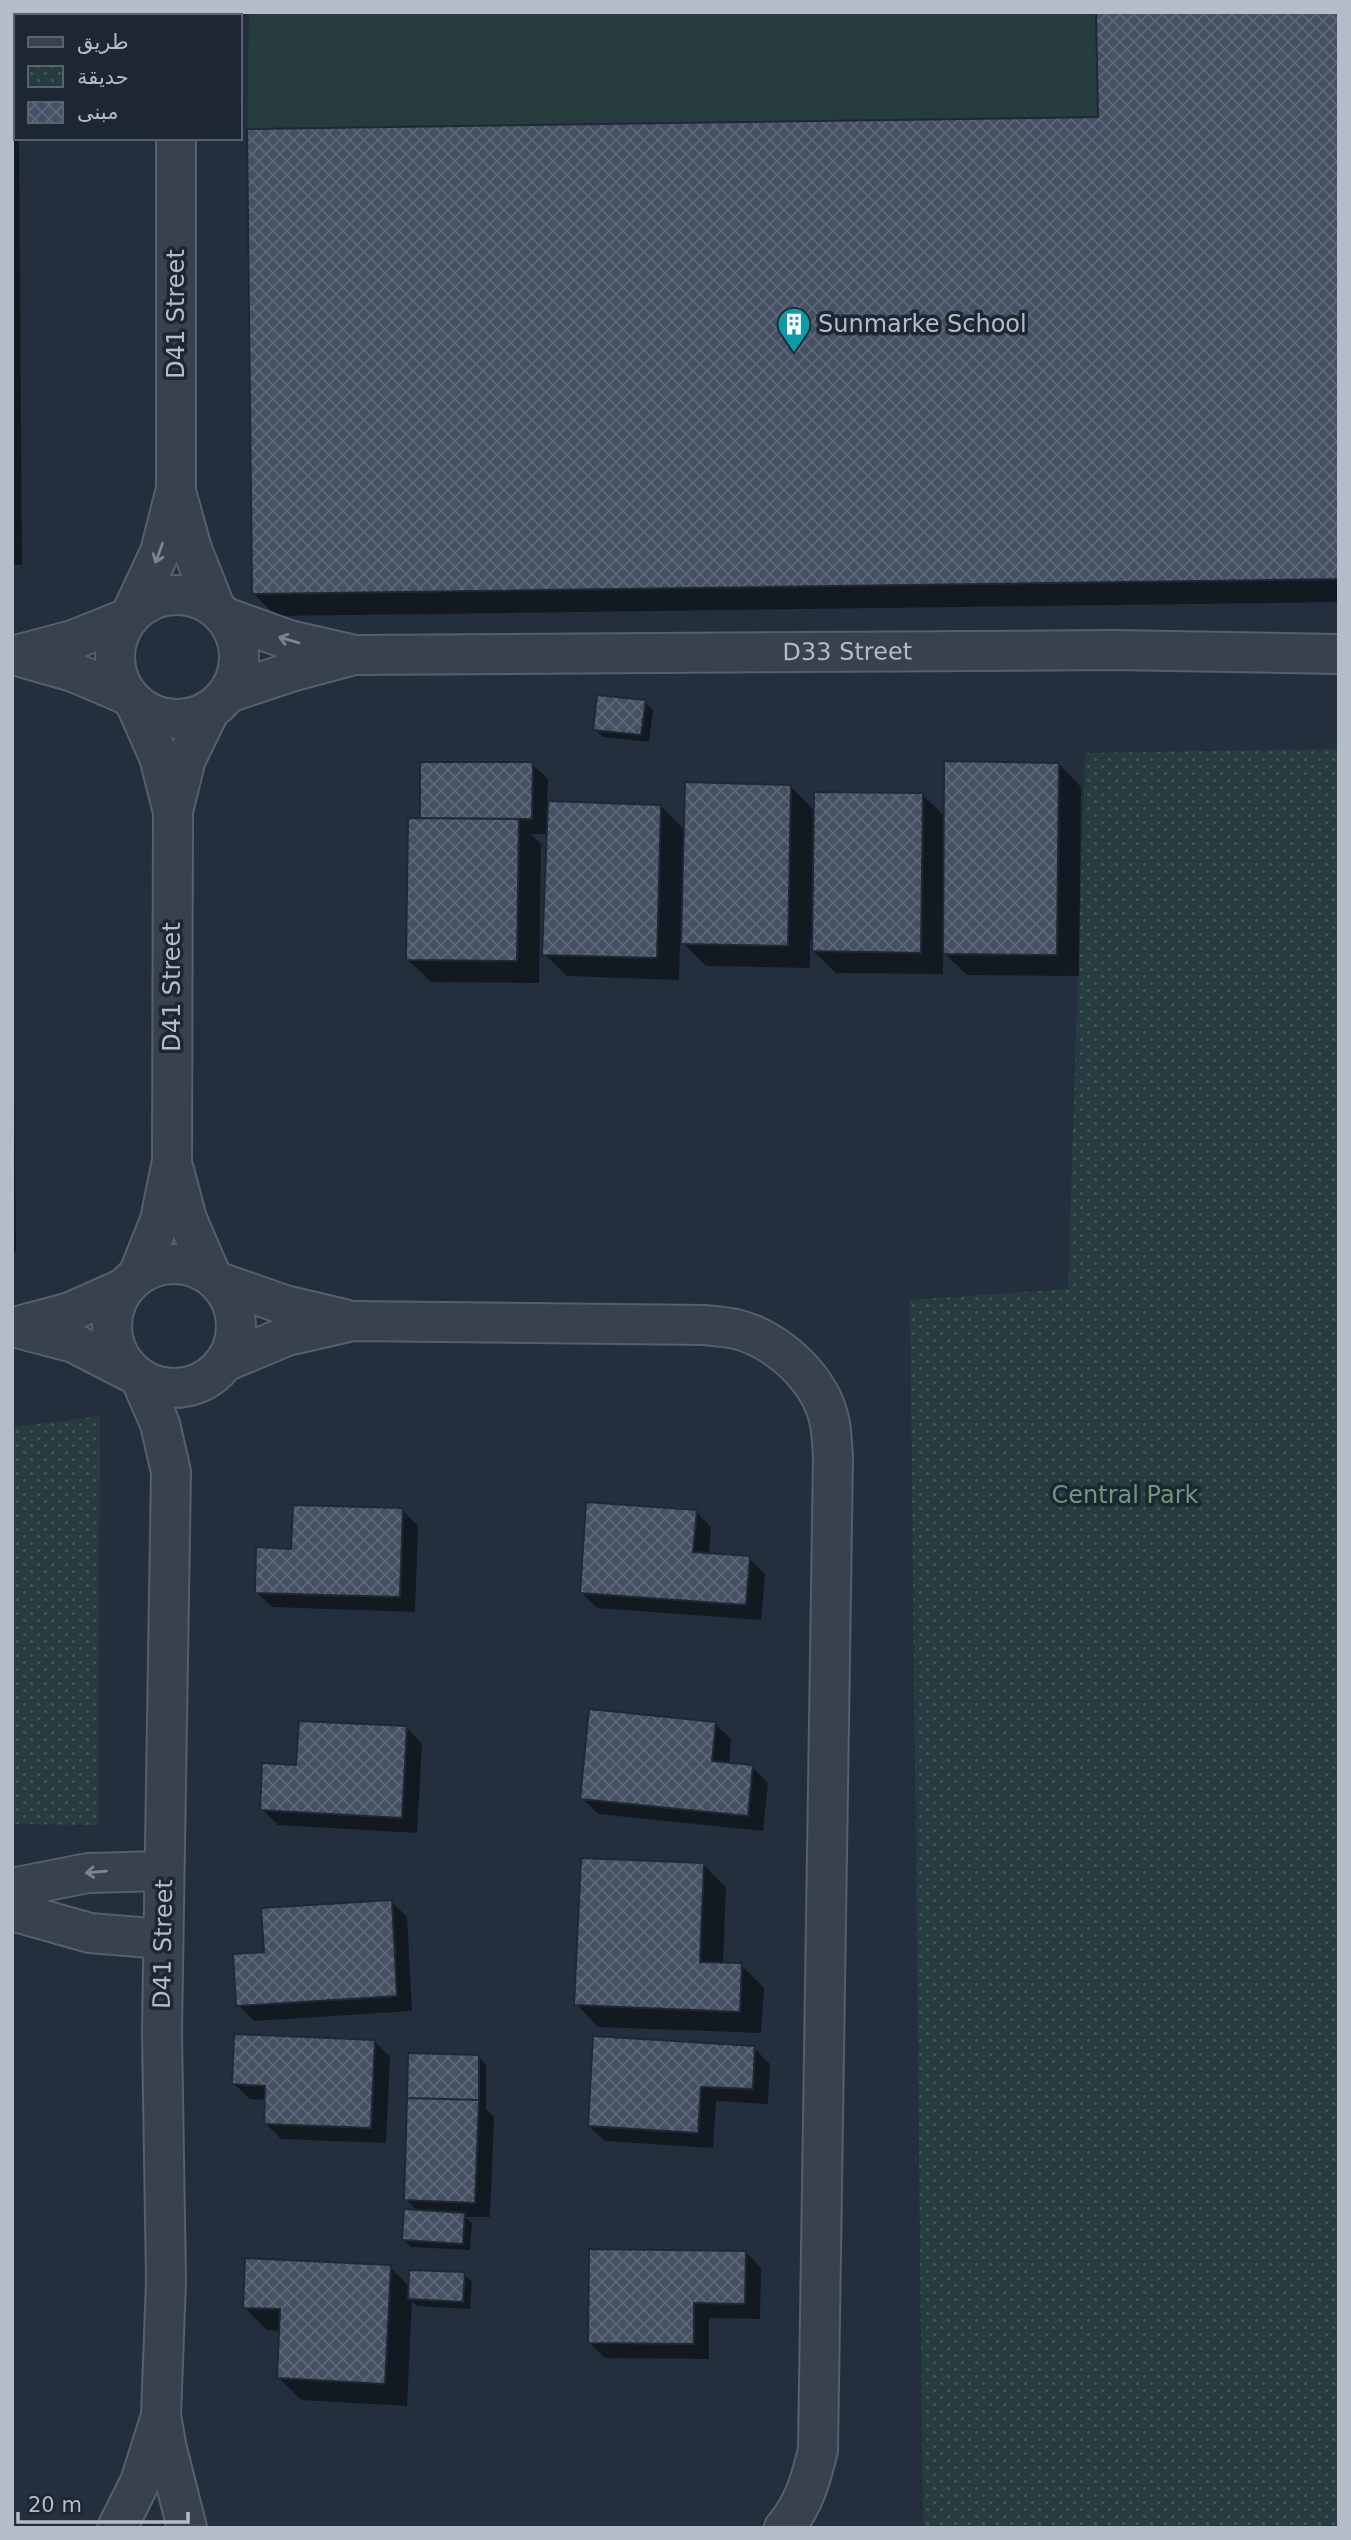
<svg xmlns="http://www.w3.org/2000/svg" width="1351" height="2540" font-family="'DejaVu Sans','Noto Naskh Arabic',sans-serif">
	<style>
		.park { fill: url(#park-dots) }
		.pitch { fill: #263c3f }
		.shadow { fill: #0007 }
		.building { fill: url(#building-cross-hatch); stroke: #1f2835; stroke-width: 2 }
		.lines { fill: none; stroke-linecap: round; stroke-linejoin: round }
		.street-casing { stroke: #565f6c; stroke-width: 42 }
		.street { stroke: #38414e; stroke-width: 38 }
		.oneway { stroke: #7c8592 }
		.labels { text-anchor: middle; stroke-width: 7; stroke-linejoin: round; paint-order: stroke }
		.street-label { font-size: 24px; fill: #b4bcc9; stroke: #1d2633 }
		.poi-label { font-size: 24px; fill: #b4bcc9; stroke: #1d2633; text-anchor: start }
		.park-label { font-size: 24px; fill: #6b9a76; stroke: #1d2633 }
	</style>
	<defs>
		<pattern id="park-dots" width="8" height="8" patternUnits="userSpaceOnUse" patternTransform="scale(1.75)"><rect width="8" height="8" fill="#263c3f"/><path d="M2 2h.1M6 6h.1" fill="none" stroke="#435659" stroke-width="1.8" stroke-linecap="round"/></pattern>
		<pattern id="building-cross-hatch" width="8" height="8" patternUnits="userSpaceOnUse" patternTransform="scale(1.75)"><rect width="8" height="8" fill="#455162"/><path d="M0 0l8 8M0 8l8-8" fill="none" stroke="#5d6877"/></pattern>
	</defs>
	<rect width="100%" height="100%" fill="#242f3e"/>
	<!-- park -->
	<path class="park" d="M 1339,749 L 1339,2528 L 923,2528 L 910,1300 L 1068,1289 L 1085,753 Z
		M 100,1416 L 98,1825 L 12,1824 L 12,1427 Z"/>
	<!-- pitch -->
	<path class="pitch" d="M 249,12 L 1096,12 L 1098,117 L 247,129 Z"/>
	<!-- shadow -->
	<path class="shadow" d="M 1339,12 L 1339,602 L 276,616 L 253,593 L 1099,119 Z
		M 12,123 L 16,127 L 16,138 L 19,138 L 22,565 L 12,565 Z
		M 645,702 L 653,710 L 649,742 L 603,737 L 595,730 Z
		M 422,764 L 532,764 L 548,779 L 547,803 L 661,806 L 686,831 L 791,787 L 816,812 L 923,795 L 946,818 L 1059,764 L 1081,787 L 1079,976 L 967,975 L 943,952 L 943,974 L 836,973 L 813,951 L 814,940 L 810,940 L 810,968 L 706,966 L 680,940 L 679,980 L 567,976 L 544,954 L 548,834 L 531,834 L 541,844 L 539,983 L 431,982 L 408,960 L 422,820 Z
		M 12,916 L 16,1252 L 12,1252 Z
		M 402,1510 L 418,1526 L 415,1612 L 272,1607 L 256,1592 L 293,1550 Z
		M 696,1512 L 711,1527 L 709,1555 L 749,1558 L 765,1574 L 761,1620 L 597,1608 L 582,1593 Z
		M 715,1724 L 731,1739 L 729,1765 L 752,1767 L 768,1783 L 763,1831 L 598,1814 L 582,1798 Z
		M 407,1728 L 422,1744 L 417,1833 L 278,1825 L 262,1809 L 298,1767 Z
		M 704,1865 L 726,1888 L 723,1964 L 741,1965 L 764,1988 L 761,2033 L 598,2027 L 576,2004 Z
		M 391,1901 L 407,1917 L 412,2011 L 254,2021 L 238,2005 L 266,1954 Z
		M 374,2041 L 390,2057 L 386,2143 L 281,2139 L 265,2123 L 266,2100 L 250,2099 L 234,2084 Z
		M 754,2048 L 770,2064 L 768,2104 L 716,2101 L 713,2148 L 605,2141 L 589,2126 Z
		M 479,2057 L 486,2064 L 486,2109 L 494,2117 L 490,2217 L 465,2217 L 472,2223 L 470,2250 L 411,2247 L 403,2239 L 418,2211 L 405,2199 Z
		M 746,2252 L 761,2268 L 760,2319 L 709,2318 L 709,2359 L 605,2358 L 589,2342 Z
		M 390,2267 L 410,2287 L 464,2274 L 472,2282 L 470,2309 L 417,2306 L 412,2301 L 407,2406 L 301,2400 L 279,2378 L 281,2331 L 267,2330 L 245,2308 Z"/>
	<!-- building -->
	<path class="building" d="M 1096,12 L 1339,12 L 1339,579 L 252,594 L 247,129 L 1098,117 Z
		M 597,695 L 646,700 L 641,735 L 593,730 Z
		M 944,761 L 1059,763 L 1057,955 L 943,954 Z
		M 420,762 L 533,762 L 532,819 L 420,818 Z
		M 685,782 L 791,785 L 788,946 L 681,944 Z
		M 814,792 L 923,793 L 921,953 L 812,951 Z
		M 548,801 L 661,805 L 657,958 L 542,955 Z
		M 408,818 L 519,819 L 517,961 L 406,960 Z
		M 586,1502 L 697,1510 L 693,1552 L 750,1556 L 746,1605 L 580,1593 Z
		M 293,1505 L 403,1508 L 400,1597 L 255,1593 L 256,1547 L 291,1549 Z
		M 589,1709 L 716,1722 L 712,1761 L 753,1765 L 748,1816 L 580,1799 Z
		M 299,1721 L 407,1726 L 402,1818 L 260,1810 L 262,1763 L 296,1765 Z
		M 581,1858 L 704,1863 L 700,1962 L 742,1963 L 740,2012 L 574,2005 Z
		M 392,1900 L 397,1996 L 236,2006 L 233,1954 L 264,1952 L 261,1908 Z
		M 234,2034 L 375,2040 L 371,2128 L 264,2124 L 265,2086 L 232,2084 Z
		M 593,2036 L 755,2046 L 753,2089 L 701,2087 L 698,2133 L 588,2126 Z
		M 408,2053 L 479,2055 L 479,2100 L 407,2098 Z
		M 407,2098 L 479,2100 L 475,2203 L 404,2200 Z
		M 404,2209 L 465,2213 L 463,2244 L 402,2240 Z
		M 589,2249 L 746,2251 L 745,2304 L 694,2303 L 694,2344 L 588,2343 Z
		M 245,2258 L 391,2265 L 385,2384 L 277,2378 L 280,2309 L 243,2308 Z
		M 409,2270 L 465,2272 L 463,2302 L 408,2299 Z"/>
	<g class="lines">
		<defs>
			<g id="street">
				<path d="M 19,12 L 33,16"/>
				<path d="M 175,12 L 175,16"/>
				<path d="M 177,495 L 192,549 L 215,607"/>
				<circle cx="177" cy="657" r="62"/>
				<path d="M 132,612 L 160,552 L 176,489 L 176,138"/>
				<path id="s1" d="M 225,617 L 289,640 L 355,655 L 1114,650 L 1339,654"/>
				<path d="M 12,656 L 73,640 L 128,618"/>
				<path d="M 17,656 L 73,672 L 127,695"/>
				<path d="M 228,693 L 291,672 L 347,657"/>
				<path d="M 136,705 L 159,757 L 173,812 L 172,1161 L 160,1220 L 138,1275"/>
				<path d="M 174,807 L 186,759 L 210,710"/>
				<path d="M 174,1170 L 187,1219 L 211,1275"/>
				<circle cx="174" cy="1326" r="62"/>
				<path d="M 219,1282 L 285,1305 L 344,1319"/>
				<path d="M 18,1326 L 70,1312 L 124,1288"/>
				<path d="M 13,1327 L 74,1343 L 130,1372"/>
				<path d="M 225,1362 L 287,1336 L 353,1321 L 704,1325 C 715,1326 726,1327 736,1329 C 779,1340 822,1380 830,1424 C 832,1435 832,1446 833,1457 L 818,2450 C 811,2479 804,2505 784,2528"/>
				<path d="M 141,1380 L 160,1424 L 171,1472 L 162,2032 L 166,2281 L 161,2416 L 167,2449 L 187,2528"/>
				<path d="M 12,1888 L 88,1873 L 164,1871"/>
				<path d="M 12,1911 L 90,1933 L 163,1939"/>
				<path d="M 117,2528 L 140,2482 L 159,2422"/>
			</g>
		</defs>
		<!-- street casing -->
		<use href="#street" class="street-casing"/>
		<!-- street -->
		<use href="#street" class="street"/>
	</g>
	<!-- one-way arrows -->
	<defs><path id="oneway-shaft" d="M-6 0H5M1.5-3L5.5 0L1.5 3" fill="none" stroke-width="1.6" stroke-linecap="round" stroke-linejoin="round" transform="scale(1.75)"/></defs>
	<g class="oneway">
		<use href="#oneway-shaft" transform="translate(159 553) rotate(110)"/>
		<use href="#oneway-shaft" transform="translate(289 640) rotate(-164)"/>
		<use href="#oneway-shaft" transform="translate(96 1872) rotate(175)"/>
	</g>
	<!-- icons -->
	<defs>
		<symbol id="building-pin" viewBox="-11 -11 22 30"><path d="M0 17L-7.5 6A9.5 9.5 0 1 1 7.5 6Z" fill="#0f9aa8" stroke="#1d2633"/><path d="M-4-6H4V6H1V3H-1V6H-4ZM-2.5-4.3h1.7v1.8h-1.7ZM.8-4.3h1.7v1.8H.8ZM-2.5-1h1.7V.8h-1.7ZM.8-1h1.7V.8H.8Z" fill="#fff"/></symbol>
	</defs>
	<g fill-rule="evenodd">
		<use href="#building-pin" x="775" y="305" width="38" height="52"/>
	</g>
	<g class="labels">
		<!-- street labels -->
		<g class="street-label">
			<text transform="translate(176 314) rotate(-90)" y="8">D41 Street</text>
			<text dy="8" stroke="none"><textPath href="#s1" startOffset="628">D33 Street</textPath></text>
			<text transform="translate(172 987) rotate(-90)" y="8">D41 Street</text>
			<text transform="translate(163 1944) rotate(-89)" y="8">D41 Street</text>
		</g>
		<!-- poi labels -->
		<g class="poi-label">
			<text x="818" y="332">Sunmarke School</text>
		</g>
		<!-- park labels -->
		<g class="park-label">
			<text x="1125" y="1503">Central Park</text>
		</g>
	</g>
	<!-- border -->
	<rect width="1351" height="2540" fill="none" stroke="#b4bcc9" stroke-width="28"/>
	<!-- legend -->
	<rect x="14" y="14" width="228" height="126" fill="#1d2633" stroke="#59626f" stroke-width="2"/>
	<rect x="28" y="37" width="35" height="10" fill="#38414e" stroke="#59626f" stroke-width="2"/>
	<text x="77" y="49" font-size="21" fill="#b4bcc9">طريق</text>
	<rect x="28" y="66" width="35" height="21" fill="url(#park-dots)" stroke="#59626f" stroke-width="2"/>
	<text x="77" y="84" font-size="21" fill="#b4bcc9">حديقة</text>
	<rect x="28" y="102" width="35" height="21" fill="url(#building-cross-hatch)" stroke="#59626f" stroke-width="2"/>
	<text x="77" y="119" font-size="21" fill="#b4bcc9">مبنى</text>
	<!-- scale -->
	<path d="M18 2512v10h170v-10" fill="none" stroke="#b4bcc9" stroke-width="3.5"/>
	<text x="28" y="2512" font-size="21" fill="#b4bcc9" stroke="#1d2633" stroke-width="5" paint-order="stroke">20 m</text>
</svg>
